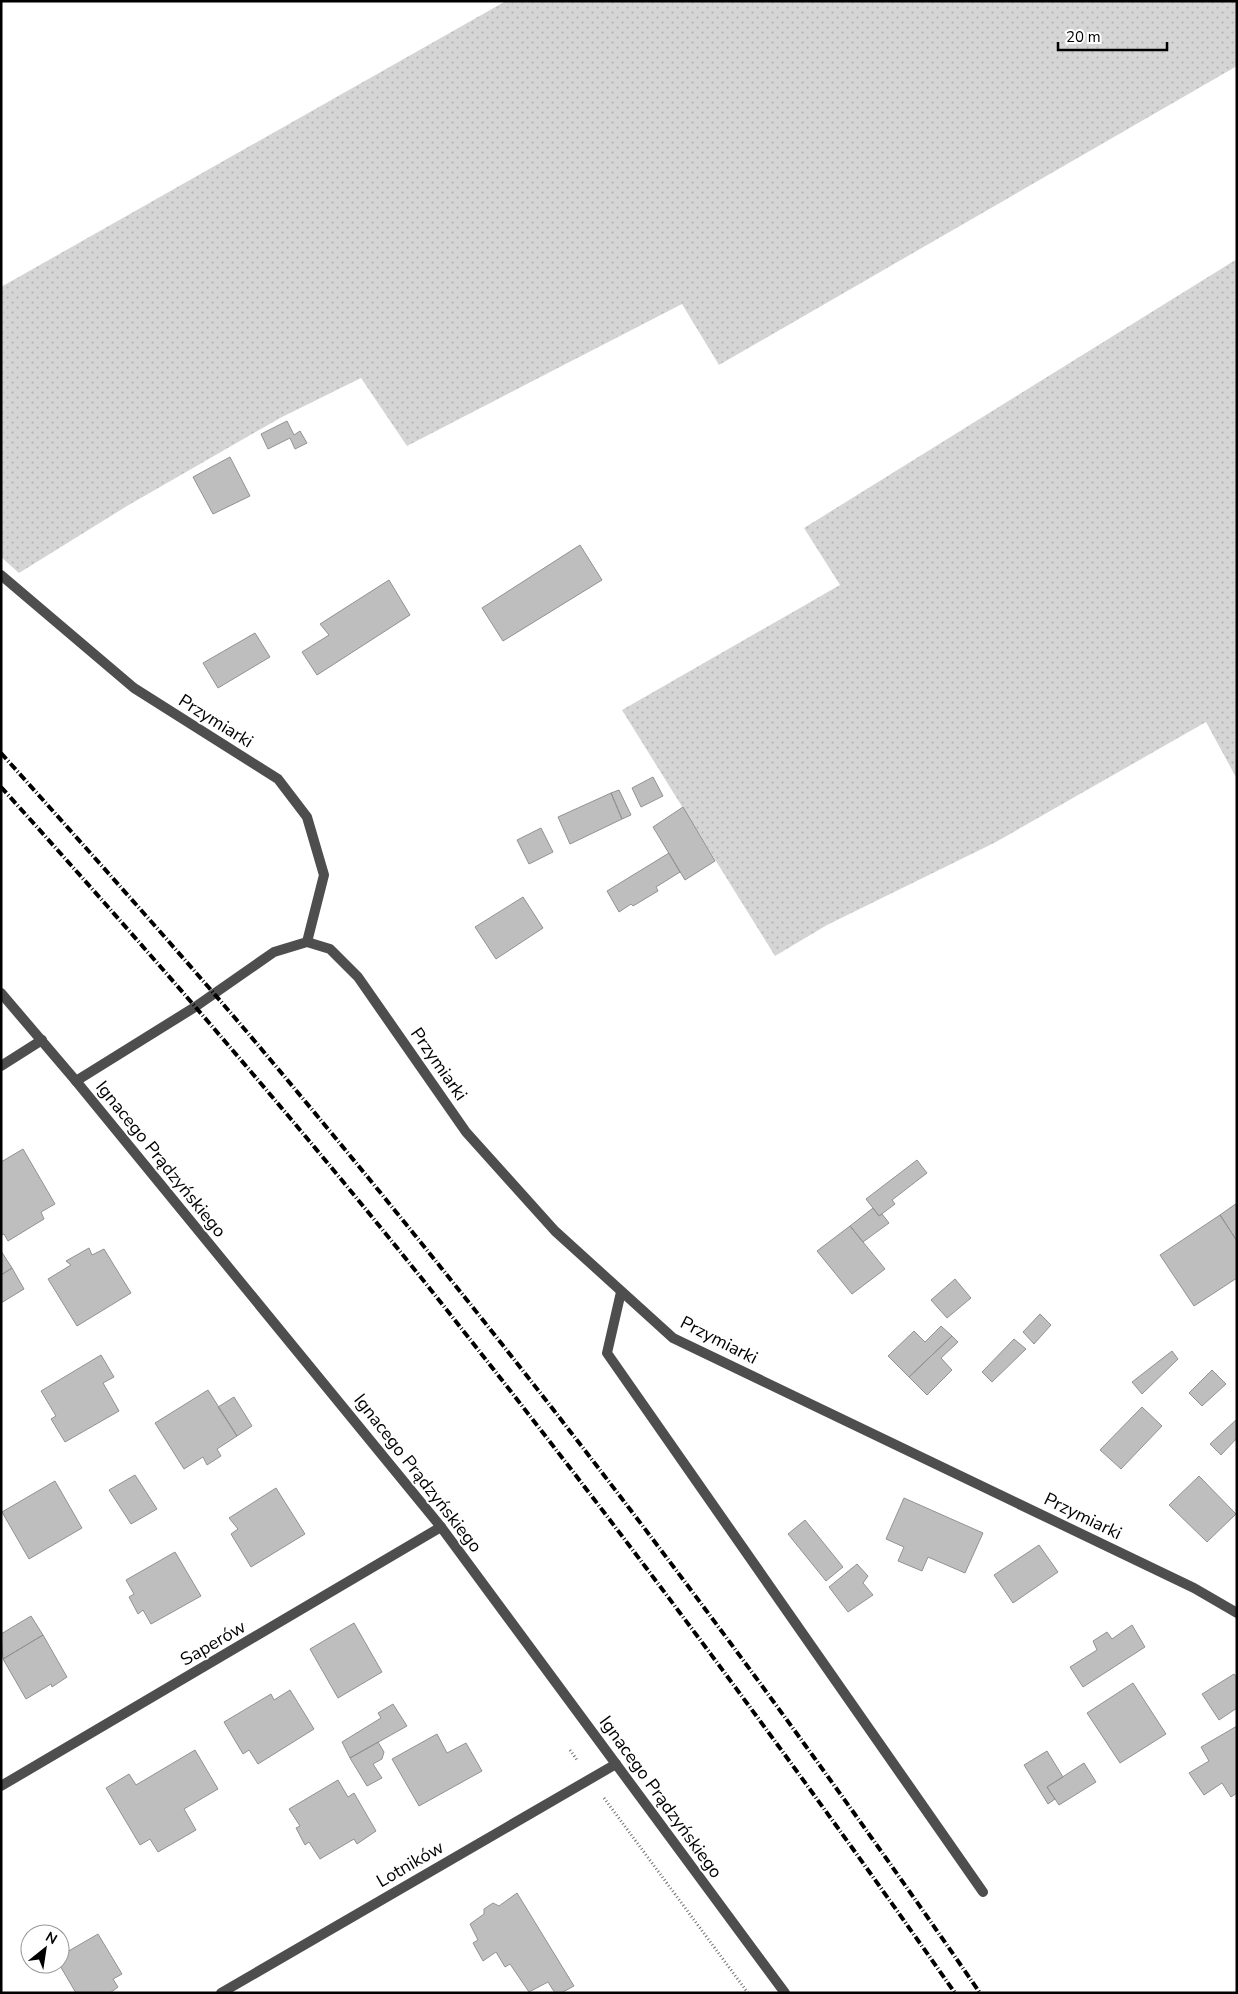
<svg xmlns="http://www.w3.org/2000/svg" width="1238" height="1994" font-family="'Nunito Sans',sans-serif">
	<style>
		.grass { fill: url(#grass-dots) }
		.building { fill: #bebebe; stroke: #929292 }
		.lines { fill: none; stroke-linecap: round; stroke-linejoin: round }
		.path { stroke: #707070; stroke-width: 3; stroke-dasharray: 1 2.5; stroke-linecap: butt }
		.service { stroke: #4e4e4e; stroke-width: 10 }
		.minor { stroke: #4e4e4e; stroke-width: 10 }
		.tertiary { stroke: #4e4e4e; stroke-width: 10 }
		.rail { stroke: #000; stroke-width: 4; stroke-dasharray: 8 2.5 1 2.5; stroke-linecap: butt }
		.labels { text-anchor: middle; stroke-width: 4; stroke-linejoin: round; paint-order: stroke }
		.street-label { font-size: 18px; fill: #000; stroke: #fff }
	</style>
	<defs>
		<pattern id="grass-dots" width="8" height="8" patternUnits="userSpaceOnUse" patternTransform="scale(1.25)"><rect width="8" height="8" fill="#d5d5d5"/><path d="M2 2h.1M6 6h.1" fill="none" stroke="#b5b5b5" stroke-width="1.8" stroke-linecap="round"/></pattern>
	</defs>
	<rect width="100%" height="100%" fill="#fff"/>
	<!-- grass -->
	<path class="grass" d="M 506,1 L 1237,1 L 1237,66 L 719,365 L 682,304 L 407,446 L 361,378 L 280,418 L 127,506 L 19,573 L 1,557 L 1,287 Z
		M 1237,259 L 1237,779 L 1206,722 L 996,842 L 827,925 L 775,956 L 622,710 L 840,585 L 804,528 Z"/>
	<!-- building -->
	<path class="building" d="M 287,421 L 294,435 L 300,431 L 307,443 L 295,449 L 290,438 L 268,449 L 261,434 Z
		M 230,457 L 250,496 L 213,514 L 193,477 Z
		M 580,545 L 602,580 L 503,641 L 482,608 Z
		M 389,580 L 410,615 L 317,675 L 302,652 L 329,635 L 320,624 Z
		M 255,633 L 270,657 L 218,688 L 203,663 Z
		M 653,777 L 663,796 L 641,807 L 632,788 Z
		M 619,790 L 631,815 L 622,819 L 611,793 Z
		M 611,793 L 622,819 L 570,844 L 558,817 Z
		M 683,807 L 715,861 L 685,880 L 653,827 Z
		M 541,828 L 553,852 L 529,864 L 517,840 Z
		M 669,853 L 680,872 L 656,887 L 658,891 L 633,906 L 631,904 L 619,912 L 607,891 Z
		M 523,897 L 543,928 L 496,959 L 475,927 Z
		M 23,1149 L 55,1204 L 41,1212 L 44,1219 L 8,1241 L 4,1234 L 1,1235 L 1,1162 Z
		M 917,1160 L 927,1173 L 892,1200 L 895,1204 L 879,1216 L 866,1199 Z
		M 1237,1203 L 1237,1241 L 1220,1215 Z
		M 873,1208 L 879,1216 L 882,1214 L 889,1223 L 863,1242 L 850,1226 Z
		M 1220,1215 L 1237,1241 L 1237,1278 L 1194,1306 L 1160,1255 Z
		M 850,1226 L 885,1269 L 852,1294 L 817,1251 Z
		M 89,1248 L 92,1255 L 104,1249 L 131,1293 L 77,1326 L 48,1279 L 71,1265 L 66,1261 Z
		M 1,1251 L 12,1268 L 1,1275 Z
		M 12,1268 L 24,1289 L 1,1303 L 1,1275 Z
		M 955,1279 L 971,1298 L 947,1318 L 931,1300 Z
		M 1040,1314 L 1051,1325 L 1034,1344 L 1023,1332 Z
		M 941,1326 L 952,1336 L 909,1377 L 888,1356 L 914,1331 L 925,1342 Z
		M 952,1336 L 958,1342 L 941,1358 L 952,1370 L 927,1395 L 909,1377 Z
		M 1014,1339 L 1026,1349 L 992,1382 L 982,1372 Z
		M 1172,1351 L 1178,1359 L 1142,1394 L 1132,1382 Z
		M 101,1355 L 114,1377 L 103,1383 L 119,1411 L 65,1442 L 51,1419 L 56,1416 L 41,1391 Z
		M 1212,1370 L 1226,1384 L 1202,1406 L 1189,1393 Z
		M 208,1390 L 237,1436 L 217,1449 L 221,1456 L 207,1465 L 203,1457 L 184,1469 L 155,1423 Z
		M 234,1397 L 252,1426 L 237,1436 L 218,1407 Z
		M 1142,1407 L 1162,1426 L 1121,1469 L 1100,1450 Z
		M 1237,1419 L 1237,1438 L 1221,1455 L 1210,1444 Z
		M 135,1475 L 157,1509 L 131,1524 L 109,1490 Z
		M 1199,1476 L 1236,1514 L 1207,1542 L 1169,1505 Z
		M 55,1481 L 82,1528 L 29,1559 L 2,1512 Z
		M 276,1488 L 305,1534 L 251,1567 L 231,1534 L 238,1529 L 229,1518 Z
		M 904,1498 L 983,1533 L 965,1573 L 928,1557 L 922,1571 L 898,1561 L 904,1547 L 886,1539 Z
		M 805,1520 L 843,1567 L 826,1581 L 788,1534 Z
		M 1039,1545 L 1058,1572 L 1013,1603 L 994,1575 Z
		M 175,1552 L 201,1596 L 151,1624 L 143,1610 L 138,1614 L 129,1597 L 134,1594 L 126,1580 Z
		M 857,1564 L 868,1576 L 863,1583 L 873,1595 L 848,1612 L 829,1587 Z
		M 31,1616 L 43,1635 L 3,1659 L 1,1634 Z
		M 354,1623 L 382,1672 L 338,1698 L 310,1649 Z
		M 1132,1625 L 1145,1647 L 1083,1687 L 1070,1667 L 1097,1650 L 1093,1641 L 1107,1632 L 1112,1639 Z
		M 43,1635 L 67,1677 L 52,1687 L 51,1684 L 26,1699 L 3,1659 Z
		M 1234,1674 L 1237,1678 L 1237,1708 L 1219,1720 L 1202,1694 Z
		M 1133,1683 L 1166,1734 L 1120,1763 L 1087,1713 Z
		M 290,1690 L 314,1729 L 258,1764 L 249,1750 L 243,1754 L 224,1722 L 271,1694 L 274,1700 Z
		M 393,1704 L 407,1726 L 350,1758 L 342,1742 L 381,1718 L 378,1713 Z
		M 1237,1726 L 1237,1793 L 1231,1797 L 1222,1783 L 1204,1795 L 1189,1773 L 1209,1761 L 1201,1747 Z
		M 437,1734 L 447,1753 L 466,1743 L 482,1771 L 419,1806 L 392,1759 Z
		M 378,1742 L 384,1752 L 382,1759 L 373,1764 L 382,1778 L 367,1786 L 350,1758 Z
		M 195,1750 L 218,1789 L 184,1809 L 196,1830 L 158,1852 L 150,1839 L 140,1845 L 106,1788 L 129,1774 L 136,1785 Z
		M 1047,1751 L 1063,1777 L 1047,1787 L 1055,1799 L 1048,1804 L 1024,1765 Z
		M 1084,1763 L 1096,1782 L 1059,1805 L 1047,1787 Z
		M 338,1780 L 348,1797 L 354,1793 L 376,1831 L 357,1844 L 354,1839 L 320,1859 L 309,1842 L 305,1845 L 296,1828 L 300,1826 L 289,1809 Z
		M 517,1893 L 574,1986 L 561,1993 L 555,1993 L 548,1982 L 529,1992 L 510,1964 L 505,1967 L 496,1952 L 483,1961 L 473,1943 L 478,1940 L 470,1924 L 484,1914 L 484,1909 L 493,1903 L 499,1906 Z
		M 98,1934 L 122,1974 L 113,1979 L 118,1987 L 110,1993 L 76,1993 L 59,1964 L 60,1956 Z"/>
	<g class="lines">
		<!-- path -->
		<path class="path" d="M 570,1750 L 577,1760
			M 604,1798 L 748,1993"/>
		<!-- service -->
		<path class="service" d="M 621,1292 L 607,1353 L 983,1892"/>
		<!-- minor -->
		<path class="minor" d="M 1,575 L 134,688 L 278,779 L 307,817 L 324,875 L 307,942
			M 1,1066 L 42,1040
			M 76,1081 L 195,1007 L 274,952 L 307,942 L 330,949 L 358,977 L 466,1132 L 555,1231 L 673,1338 L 1194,1588 L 1237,1613
			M 1,1786 L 441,1527
			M 221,1993 L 616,1764"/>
		<!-- tertiary -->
		<path class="tertiary" d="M 1,993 L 76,1081 L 441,1527 L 785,1993"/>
		<!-- rail -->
		<path class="rail" d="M 1,753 C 102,866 203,978 299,1094 C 540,1383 767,1683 980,1993
			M 1,787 C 165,969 325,1154 476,1347 C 642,1558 801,1773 955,1993"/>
	</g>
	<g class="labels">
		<!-- street labels -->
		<g class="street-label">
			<text transform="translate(216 721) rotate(32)" y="6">Przymiarki</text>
			<text transform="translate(439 1064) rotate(55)" y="6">Przymiarki</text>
			<text transform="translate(161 1159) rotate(51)" y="6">Ignacego Prądzyńskiego</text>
			<text transform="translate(719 1340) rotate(27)" y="6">Przymiarki</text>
			<text transform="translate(418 1473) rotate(52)" y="6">Ignacego Prądzyńskiego</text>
			<text transform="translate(1083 1516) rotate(26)" y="6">Przymiarki</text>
			<text transform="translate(213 1643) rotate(-30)" y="6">Saperów</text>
			<text transform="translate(661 1797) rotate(54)" y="6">Ignacego Prądzyńskiego</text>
			<text transform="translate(410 1864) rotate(-30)" y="6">Lotników</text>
		</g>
	</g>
	<!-- border -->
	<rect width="1238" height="1994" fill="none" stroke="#000000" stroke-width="5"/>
	<!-- north arrow -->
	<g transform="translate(45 1949) rotate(30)"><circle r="24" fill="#ffffff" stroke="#999999"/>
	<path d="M0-4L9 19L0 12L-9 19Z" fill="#000000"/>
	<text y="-8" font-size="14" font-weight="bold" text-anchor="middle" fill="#000000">N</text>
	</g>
	<!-- scale -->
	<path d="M1058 42v8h109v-8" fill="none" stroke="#000000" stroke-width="2.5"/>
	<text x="1066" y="42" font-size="15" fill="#000000" stroke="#ffffff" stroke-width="4" paint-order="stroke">20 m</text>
</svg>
